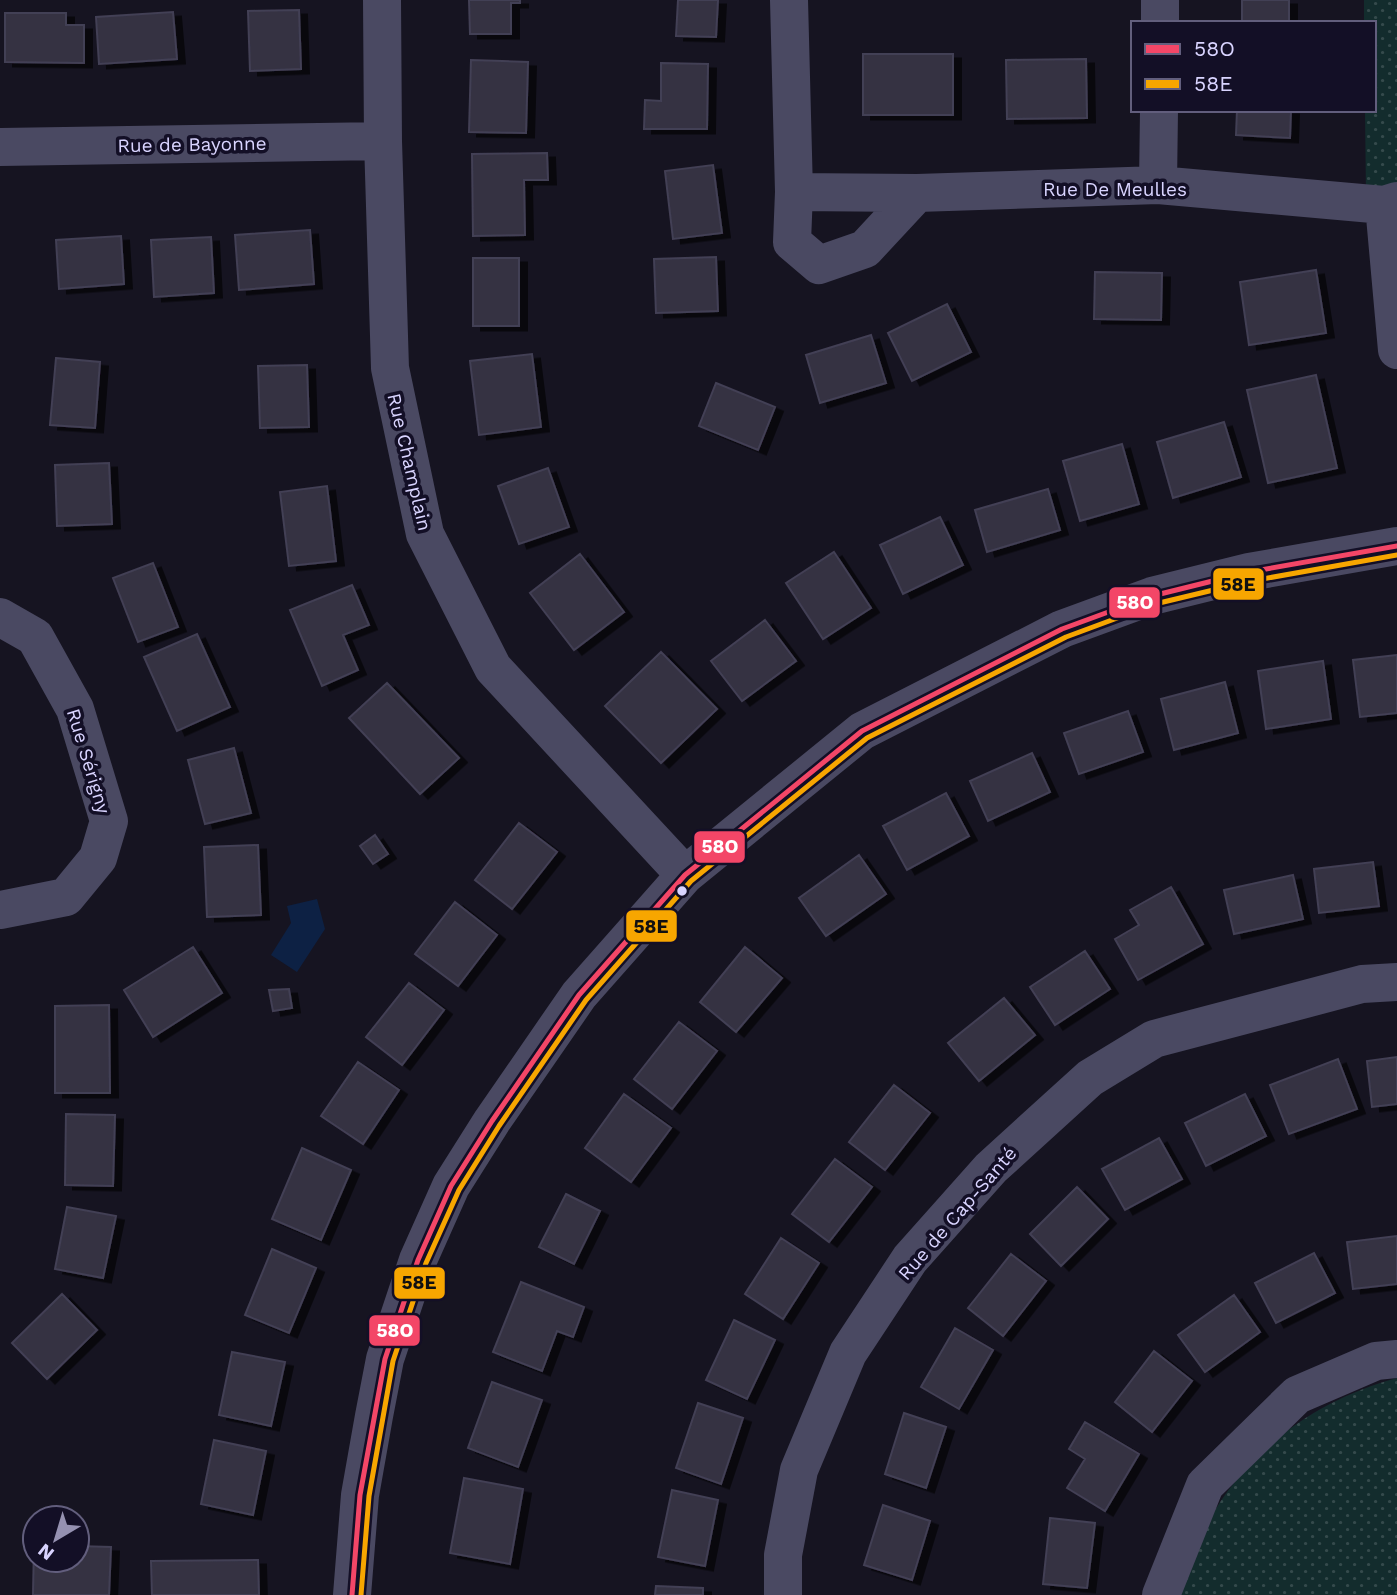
<svg xmlns="http://www.w3.org/2000/svg" width="1397" height="1595" font-family="'Work Sans',sans-serif">
	<style>
		.park { fill: url(#park-dots) }
		.water { fill: #0d2144 }
		.building { fill: #343243; stroke: #433f54; stroke-width: 2; filter: url(#shadow) }
		.lines { fill: none; stroke-linecap: round; stroke-linejoin: round }
		.minor { stroke: #4a4962; stroke-width: 38 }
		.bus-1-casing { stroke: #130f26; stroke-width: 10 }
		.bus-2-casing { stroke: #130f26; stroke-width: 10 }
		.bus-1 { stroke: #f34667; stroke-width: 5 }
		.bus-2 { stroke: #f7a600; stroke-width: 5 }
		.bus-dot { fill: #d9d4ff; stroke: #130f26; stroke-width: 2.5 }
		.labels { text-anchor: middle; stroke-width: 7; stroke-linejoin: round; paint-order: stroke }
		.street-label { font-size: 19px; fill: #d9d4ff; stroke: #130f26 }
		.line-badge { stroke: #130f26; stroke-width: 2.5 }
		.badge-label { font-size: 19px; text-anchor: middle; font-weight: bold; fill: #fff }
		.pale-badge-label { font-size: 19px; text-anchor: middle; font-weight: bold; fill: #111 }
	</style>
	<defs>
		<pattern id="park-dots" width="8" height="8" patternUnits="userSpaceOnUse" patternTransform="scale(1.75)"><rect width="8" height="8" fill="#132c2d"/><path d="M2 2h.1M6 6h.1" fill="none" stroke="#354a4c" stroke-width="1.8" stroke-linecap="round"/></pattern>
		<filter id="shadow"><feDropShadow dx="8" dy="4.5" stdDeviation="0" flood-color="#0009"/></filter>
	</defs>
	<rect width="100%" height="100%" fill="#161421"/>
	<!-- park -->
	<path class="park" d="M 1364,0 L 1397,0 L 1397,185 L 1366,195 L 1365,110 L 1374,110 L 1374,23 L 1364,23 Z
		M 1397,1378 L 1397,1595 L 1180,1595 C 1187,1575 1193,1553 1202,1534 C 1241,1454 1312,1401 1397,1378 Z"/>
	<!-- water -->
	<path class="water" d="M 317,899 L 325,929 L 297,972 L 271,955 L 291,923 L 287,906 Z"/>
	<!-- building -->
	<path class="building" d="M 469,0 L 520,0 L 520,3 L 511,3 L 511,34 L 470,34 Z
		M 678,0 L 718,0 L 716,37 L 676,36 Z
		M 1242,0 L 1289,0 L 1289,23 L 1242,23 Z
		M 299,10 L 301,69 L 250,71 L 248,11 Z
		M 173,12 L 177,59 L 99,64 L 96,17 Z
		M 5,13 L 66,13 L 66,25 L 84,25 L 84,63 L 5,62 Z
		M 863,54 L 953,54 L 953,115 L 863,115 Z
		M 1086,59 L 1087,118 L 1007,119 L 1006,60 Z
		M 471,60 L 528,62 L 526,133 L 469,132 Z
		M 661,63 L 708,64 L 707,129 L 644,129 L 645,100 L 661,101 Z
		M 1237,110 L 1291,110 L 1290,138 L 1236,135 Z
		M 547,153 L 548,180 L 524,180 L 525,235 L 473,236 L 472,154 Z
		M 713,165 L 722,233 L 673,239 L 665,171 Z
		M 310,230 L 314,284 L 239,290 L 235,235 Z
		M 121,236 L 124,284 L 59,289 L 56,240 Z
		M 211,237 L 214,293 L 154,297 L 151,240 Z
		M 716,257 L 718,311 L 656,313 L 654,259 Z
		M 473,258 L 519,258 L 519,326 L 473,326 Z
		M 1316,270 L 1326,333 L 1249,345 L 1240,282 Z
		M 1095,272 L 1162,273 L 1161,320 L 1094,319 Z
		M 947,304 L 971,352 L 912,381 L 888,333 Z
		M 871,335 L 886,383 L 820,403 L 806,355 Z
		M 532,354 L 541,427 L 479,435 L 470,361 Z
		M 56,358 L 100,362 L 95,428 L 50,425 Z
		M 307,365 L 309,427 L 260,428 L 258,366 Z
		M 1316,375 L 1337,468 L 1268,483 L 1247,390 Z
		M 716,383 L 775,407 L 758,450 L 699,426 Z
		M 1224,422 L 1241,477 L 1173,498 L 1157,442 Z
		M 1122,444 L 1139,504 L 1080,521 L 1063,461 Z
		M 109,463 L 112,524 L 57,526 L 55,465 Z
		M 548,468 L 569,527 L 519,544 L 498,486 Z
		M 327,486 L 336,561 L 289,566 L 280,492 Z
		M 1048,489 L 1060,530 L 987,552 L 975,510 Z
		M 940,517 L 963,565 L 903,594 L 880,545 Z
		M 834,552 L 871,608 L 823,639 L 786,583 Z
		M 580,554 L 624,612 L 574,650 L 530,593 Z
		M 153,563 L 178,627 L 138,642 L 113,578 Z
		M 352,585 L 369,625 L 343,635 L 358,670 L 322,686 L 290,610 Z
		M 765,620 L 796,661 L 742,701 L 711,661 Z
		M 197,634 L 230,707 L 177,731 L 144,657 Z
		M 661,652 L 717,709 L 661,763 L 605,706 Z
		M 1397,655 L 1397,713 L 1360,717 L 1353,660 Z
		M 1323,661 L 1331,719 L 1266,729 L 1258,671 Z
		M 1225,682 L 1238,733 L 1174,750 L 1161,699 Z
		M 387,683 L 459,758 L 420,794 L 349,718 Z
		M 1128,711 L 1143,752 L 1079,774 L 1064,733 Z
		M 234,748 L 251,813 L 205,824 L 188,760 Z
		M 1032,753 L 1050,792 L 988,821 L 970,781 Z
		M 946,793 L 969,836 L 907,870 L 883,826 Z
		M 519,823 L 557,852 L 512,909 L 475,880 Z
		M 375,835 L 388,854 L 373,864 L 360,846 Z
		M 258,845 L 261,915 L 207,917 L 204,847 Z
		M 859,855 L 886,894 L 826,936 L 799,898 Z
		M 1373,862 L 1379,906 L 1319,913 L 1314,869 Z
		M 1293,875 L 1303,919 L 1234,934 L 1224,890 Z
		M 1171,887 L 1203,944 L 1138,980 L 1115,939 L 1139,925 L 1130,910 Z
		M 455,902 L 497,935 L 458,986 L 415,954 Z
		M 193,947 L 222,993 L 153,1037 L 124,990 Z
		M 745,947 L 782,978 L 736,1032 L 700,1002 Z
		M 1085,951 L 1110,989 L 1055,1025 L 1030,987 Z
		M 409,983 L 444,1010 L 402,1065 L 366,1037 Z
		M 289,989 L 292,1008 L 273,1011 L 269,990 Z
		M 1004,998 L 1035,1035 L 979,1081 L 948,1043 Z
		M 109,1005 L 110,1093 L 55,1093 L 55,1006 Z
		M 679,1022 L 717,1051 L 672,1109 L 634,1079 Z
		M 1397,1057 L 1397,1104 L 1372,1107 L 1367,1061 Z
		M 1338,1059 L 1357,1109 L 1289,1134 L 1270,1085 Z
		M 358,1062 L 399,1090 L 363,1144 L 321,1116 Z
		M 894,1085 L 930,1113 L 885,1170 L 849,1142 Z
		M 624,1094 L 671,1128 L 631,1182 L 585,1148 Z
		M 1245,1094 L 1266,1136 L 1206,1166 L 1185,1123 Z
		M 66,1114 L 115,1115 L 113,1186 L 65,1185 Z
		M 1159,1138 L 1182,1179 L 1125,1210 L 1102,1169 Z
		M 302,1148 L 351,1170 L 321,1240 L 272,1219 Z
		M 835,1159 L 872,1187 L 829,1242 L 792,1214 Z
		M 1077,1187 L 1108,1219 L 1061,1266 L 1030,1234 Z
		M 566,1194 L 600,1211 L 574,1264 L 539,1247 Z
		M 67,1207 L 116,1216 L 103,1278 L 55,1269 Z
		M 1397,1236 L 1397,1284 L 1353,1289 L 1347,1242 Z
		M 781,1238 L 819,1263 L 783,1319 L 745,1294 Z
		M 272,1249 L 316,1268 L 289,1333 L 245,1315 Z
		M 1314,1253 L 1335,1293 L 1276,1323 L 1255,1283 Z
		M 1011,1254 L 1046,1281 L 1003,1336 L 968,1308 Z
		M 521,1282 L 584,1307 L 573,1337 L 557,1331 L 542,1371 L 493,1352 Z
		M 62,1294 L 97,1330 L 47,1379 L 12,1343 Z
		M 1234,1295 L 1260,1332 L 1205,1372 L 1178,1335 Z
		M 734,1320 L 775,1340 L 747,1399 L 706,1380 Z
		M 955,1328 L 993,1350 L 959,1409 L 921,1387 Z
		M 1154,1351 L 1192,1381 L 1152,1432 L 1115,1402 Z
		M 232,1352 L 285,1362 L 271,1426 L 219,1415 Z
		M 492,1382 L 542,1400 L 518,1467 L 468,1448 Z
		M 698,1403 L 743,1418 L 721,1484 L 676,1468 Z
		M 904,1413 L 946,1427 L 926,1488 L 885,1474 Z
		M 1085,1422 L 1139,1454 L 1105,1511 L 1067,1488 L 1085,1459 L 1069,1449 Z
		M 214,1440 L 266,1451 L 253,1515 L 201,1504 Z
		M 464,1478 L 523,1489 L 510,1564 L 450,1553 Z
		M 672,1490 L 718,1500 L 705,1566 L 658,1557 Z
		M 883,1505 L 930,1521 L 912,1580 L 864,1565 Z
		M 1050,1518 L 1095,1523 L 1087,1588 L 1043,1584 Z
		M 34,1544 L 35,1560 L 77,1560 L 77,1546 L 111,1547 L 109,1595 L 33,1595 Z
		M 258,1560 L 259,1595 L 152,1595 L 151,1561 Z
		M 656,1586 L 703,1588 L 703,1595 L 655,1595 Z"/>
	<g class="lines">
		<!-- minor -->
		<path class="minor" d="M 382,0 L 383,141 L 390,368 L 425,534 L 493,668 L 685,875
			M 789,0 L 794,192 L 792,242 L 819,265 L 865,249 L 917,193
			M 1160,23 L 1160,0
			M 0,147 L 383,141
			M 1158,185 L 1159,110
			M 794,192 L 917,193 L 1158,185 L 1384,205 L 1397,201
			M 1384,205 L 1397,350
			M 0,617 L 35,637 L 75,709 L 109,821 L 98,858 L 66,897 L 0,910
			M 352,1595 L 360,1495 L 374,1416 L 385,1359 L 418,1260 L 451,1186 L 492,1121 L 579,995 L 685,875 L 862,731 L 1062,629 L 1152,596 L 1249,572 L 1397,546
			M 783,1595 L 783,1555 L 799,1470 L 848,1353 L 910,1259 L 991,1168 L 1090,1078 L 1154,1039 L 1362,984 L 1397,982
			M 1161,1595 L 1205,1485 L 1297,1395 L 1376,1361 L 1397,1359"/>
		<defs>
			<path id="bus-1" d="M 352,1595 L 360,1495 L 385,1359 L 418,1260 L 451,1186 L 492,1121 L 579,995 L 685,875 L 862,731 L 1062,629 L 1152,596 L 1249,572 L 1397,546"/>
			<path id="bus-2" d="M 361,1595 L 369,1496 L 393,1361 L 426,1263 L 459,1190 L 499,1126 L 586,1000 L 691,881 L 867,738 L 1066,637 L 1155,604 L 1251,581 L 1397,555"/>
		</defs>
		<!-- bus-1 casing -->
		<use href="#bus-1" class="bus-1-casing"/>
		<!-- bus-2 casing -->
		<use href="#bus-2" class="bus-2-casing"/>
		<!-- bus-1 -->
		<use href="#bus-1" class="bus-1"/>
		<!-- bus-2 -->
		<use href="#bus-2" class="bus-2"/>
	</g>
	<!-- markers -->
	<circle class="bus-dot" cx="682" cy="891" r="6"/>
	<g class="labels">
		<!-- street labels -->
		<g class="street-label">
			<text transform="translate(192 144) rotate(-1)" y="7">Rue de Bayonne</text>
			<text x="1115" y="196">Rue De Meulles</text>
			<text transform="translate(410 462) rotate(77)" y="7">Rue Champlain</text>
			<text transform="translate(89 761) rotate(73)" y="7">Rue Sérigny</text>
			<text transform="translate(957 1213) rotate(-49)" y="7">Rue de Cap-Santé</text>
		</g>
	</g>
	<g class="line-badge">
		<rect x="1212" y="567" width="53" height="34" rx="7" fill="#f7a600"/>
		<rect x="1108" y="586" width="53" height="33" rx="7" fill="#f34667"/>
		<rect x="693" y="830" width="53" height="34" rx="7" fill="#f34667"/>
		<rect x="625" y="909" width="53" height="34" rx="7" fill="#f7a600"/>
		<rect x="393" y="1266" width="53" height="34" rx="7" fill="#f7a600"/>
		<rect x="368" y="1314" width="53" height="33" rx="7" fill="#f34667"/>
	</g>
	<g class="badge-label">
		<text x="1135" y="609">58O</text>
		<text x="720" y="853">58O</text>
		<text x="395" y="1337">58O</text>
	</g>
	<g class="pale-badge-label">
		<text x="1238" y="591">58E</text>
		<text x="651" y="933">58E</text>
		<text x="419" y="1289">58E</text>
	</g>
	<!-- legend -->
	<rect x="1131" y="21" width="245" height="91" fill="#130f26" stroke="#625e7d" stroke-width="2"/>
	<rect x="1145" y="44" width="35" height="10" fill="#f34667" stroke="#625e7d" stroke-width="2"/>
	<text x="1194" y="56" font-size="21" fill="#d9d4ff">58O</text>
	<rect x="1145" y="79" width="35" height="10" fill="#f7a600" stroke="#625e7d" stroke-width="2"/>
	<text x="1194" y="91" font-size="21" fill="#d9d4ff">58E</text>
	<!-- north arrow -->
	<g transform="translate(56 1539) rotate(218)"><circle r="33" fill="#130f26" stroke="#625e7d" stroke-width="2"/>
	<path d="M0-5L12 26L0 18L-12 26Z" fill="#9591b1"/>
	<text y="-10" font-size="19" font-weight="bold" text-anchor="middle" fill="#d9d4ff">N</text>
	</g>
</svg>
